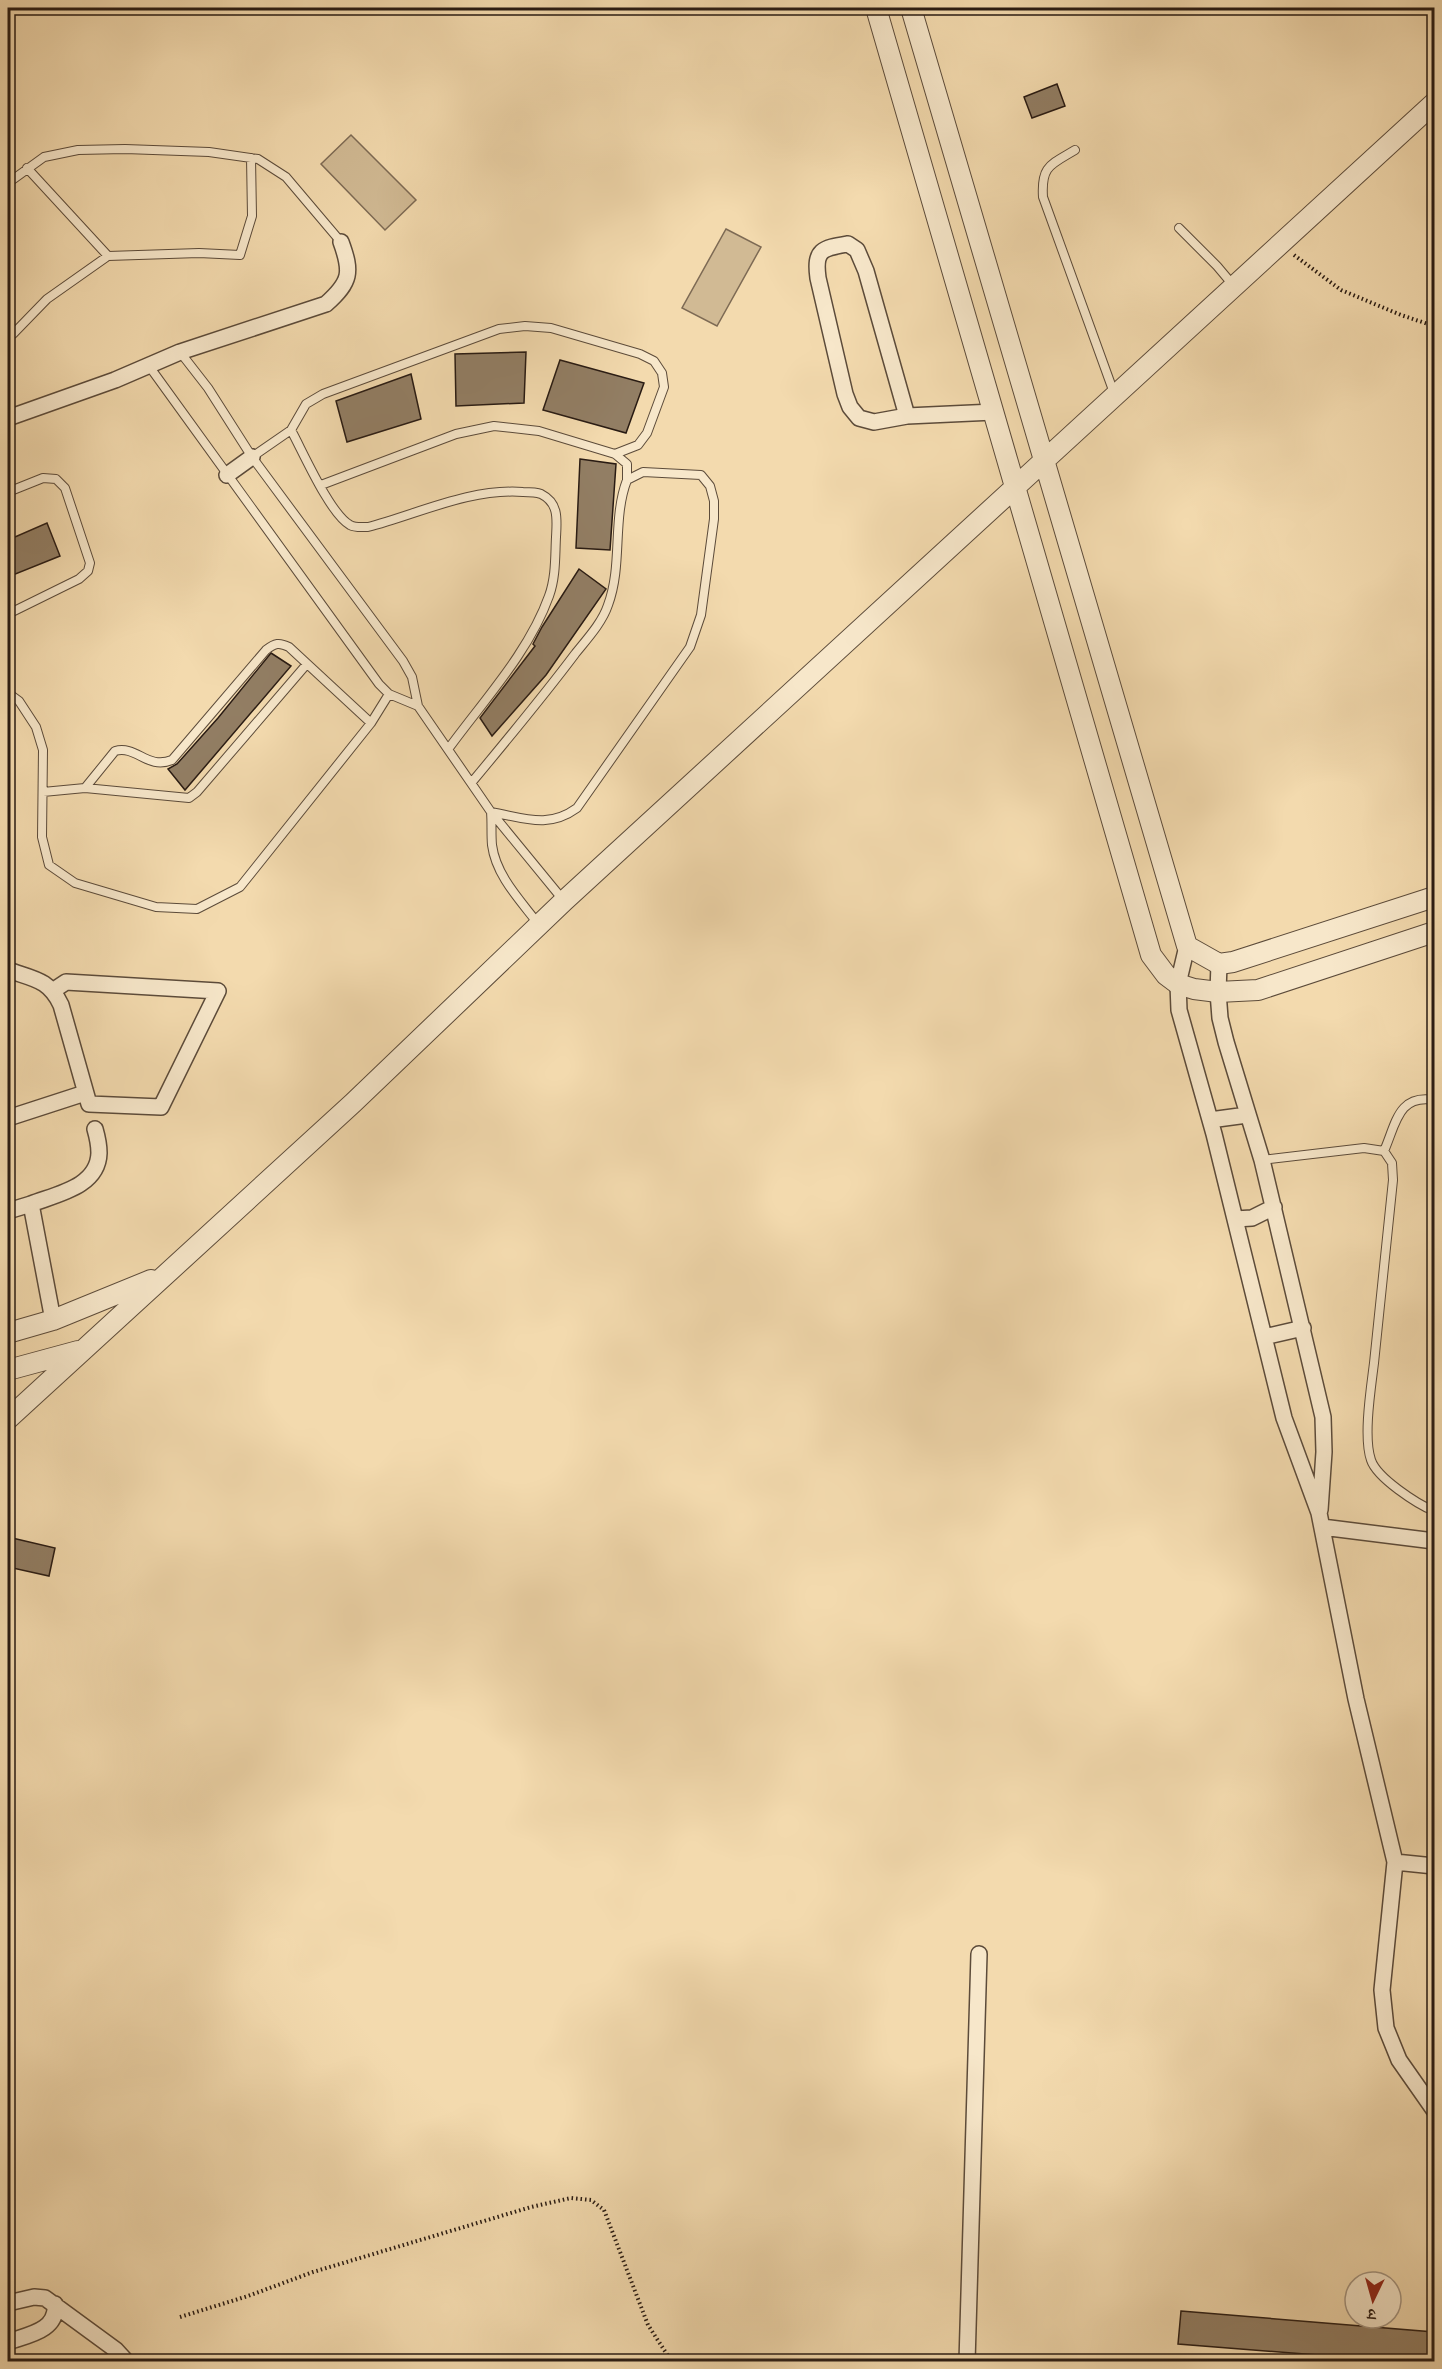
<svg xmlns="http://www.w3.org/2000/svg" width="1442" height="2369" font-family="Alegreya,'Noto Serif Devanagari',serif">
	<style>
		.green { fill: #d1ba94; stroke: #7d6a54; stroke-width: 1.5 }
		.building { fill: #927e64; stroke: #291b13; stroke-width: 1.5 }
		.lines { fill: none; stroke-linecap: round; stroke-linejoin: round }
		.service-casing { stroke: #5c4b3a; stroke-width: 10 }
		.minor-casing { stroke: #5c4b3a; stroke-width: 18 }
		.tertiary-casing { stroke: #5c4b3a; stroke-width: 22 }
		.path { stroke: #291b13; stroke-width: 4; stroke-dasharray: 1.5 3; stroke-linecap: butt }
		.service { stroke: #f7e7ca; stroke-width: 8 }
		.minor { stroke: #f7e7ca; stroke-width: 15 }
		.tertiary { stroke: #f7e7ca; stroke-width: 20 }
	</style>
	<rect width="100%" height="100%" fill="#f3daae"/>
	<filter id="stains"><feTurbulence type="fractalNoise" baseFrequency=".00333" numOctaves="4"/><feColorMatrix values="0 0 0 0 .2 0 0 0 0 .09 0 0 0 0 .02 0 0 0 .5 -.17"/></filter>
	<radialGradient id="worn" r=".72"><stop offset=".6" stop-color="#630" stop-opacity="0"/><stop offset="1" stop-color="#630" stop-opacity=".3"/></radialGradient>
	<!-- green -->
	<path class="green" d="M 351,135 L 416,200 L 385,230 L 321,164 Z
		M 726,229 L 761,247 L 717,326 L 682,308 Z"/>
	<!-- building -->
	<path class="building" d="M 1057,84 L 1065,106 L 1032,118 L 1024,97 Z
		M 526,352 L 524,403 L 456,406 L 455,354 Z
		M 560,360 L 644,383 L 626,433 L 543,410 Z
		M 411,374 L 421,419 L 347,442 L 336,401 Z
		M 580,459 L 616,464 L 610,550 L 576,548 Z
		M 47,523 L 60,556 L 8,577 L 8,540 Z
		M 579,569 L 606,589 L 546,675 L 492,736 L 480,718 L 535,646 L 533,644 L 542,627 Z
		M 271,653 L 291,666 L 185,790 L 168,769 L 177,764 L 218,718 Z
		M 8,1537 L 55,1548 L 49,1576 L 8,1567 Z
		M 1181,2311 L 1434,2332 L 1434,2361 L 1394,2361 L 1178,2344 Z"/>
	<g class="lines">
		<defs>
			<path id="service" d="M 1075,150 C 1050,165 1041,166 1043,197 L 1114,393
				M 27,168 L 108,256
				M 8,183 L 44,157 L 78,150 L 125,149 L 209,152 L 258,159 L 286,177 L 341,242
				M 1179,228 L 1217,266 L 1233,285
				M 8,331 L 13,334 L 47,299 L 108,256 L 199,253 L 240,255 L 252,216 L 251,158
				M 180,352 L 208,388 L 252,457 L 403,661 L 412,677 L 418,706 L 491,812 L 564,901
				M 149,366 L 379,684 L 389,694 L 418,706
				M 291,430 C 303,452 330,514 350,525 C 355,528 362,527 368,527 C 418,514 470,488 523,492 C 528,492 536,492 541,494 C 559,503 557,519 556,537 C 555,556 556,577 549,596 C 529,652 484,700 449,748
				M 252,457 L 291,430 L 306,404 L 323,394 L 499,329 L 525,326 L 551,328 L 640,354 L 654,361 L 662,373 L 664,387 L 647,433 L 638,445 L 615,454
				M 321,485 L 456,434 L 494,426 L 539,431 L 615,454 L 627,464 L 627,480
				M 8,492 L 43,478 L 56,479 L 65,488 L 90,563 L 88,571 L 79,579 L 8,614
				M 8,693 L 19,701 L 36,727 L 43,750 L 42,837 L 49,865 L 75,883 L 156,907 L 197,909 L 240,887 L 371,723 L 389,694
				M 472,782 C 507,740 542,698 575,654 C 587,639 602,623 608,605 C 623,565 612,519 627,480 L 643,472 L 701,475 L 710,486 L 714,501 L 714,519 L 701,615 L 690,647 L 577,808 C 548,829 525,818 491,812
				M 85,788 L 115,751 C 137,745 147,770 172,760 L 266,650 C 275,643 279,642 289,647 L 371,723
				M 43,792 L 85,788 L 189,798 L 197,792 L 306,665
				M 491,812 C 492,823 491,834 492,845 C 496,876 521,901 539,925
				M 1384,1151 C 1396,1124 1398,1094 1434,1100
				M 1262,1160 L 1364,1148 L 1384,1151 L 1392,1163 L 1393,1180 C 1387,1241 1380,1302 1374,1363 C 1371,1388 1363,1437 1371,1460 C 1377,1478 1417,1504 1434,1511"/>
			<path id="minor" d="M 907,416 L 866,271 L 857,250 L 848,244 C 823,248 814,249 818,278 L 845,394 L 850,407 L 859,418 L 874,422 L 907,416 L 994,412
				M 8,418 L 115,380 L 180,352 L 326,304 C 351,282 352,272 341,242
				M 227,475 L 252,457
				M 1187,946 L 1178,984 L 1179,1010 L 1214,1134 L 1284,1418 L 1319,1513 L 1356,1699 L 1395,1862 L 1382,1990 L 1386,2028 L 1399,2060 L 1434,2110
				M 1219,964 L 1218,992 L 1220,1018 L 1226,1042 L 1262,1160 L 1323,1417 L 1324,1452 L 1320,1510
				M 8,970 C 33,979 49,979 61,1005 L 89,1104 L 161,1107 L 218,991 L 66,982 L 54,990
				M 8,1118 L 85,1093
				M 1210,1120 L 1247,1115
				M 8,1211 L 31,1204
				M 1235,1219 L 1252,1218 L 1274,1207
				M 53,1320 L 31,1204 C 57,1194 98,1187 99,1153 C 99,1145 97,1136 95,1129
				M 1264,1337 L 1303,1328
				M 1322,1527 L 1434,1541
				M 1395,1862 L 1434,1866
				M 8,2303 L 34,2297 L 45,2298 L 116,2350 L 127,2362
				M 8,2342 C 27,2335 58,2331 55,2304
				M 967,2362 L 979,1954"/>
			<path id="tertiary" d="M 876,8 L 1151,955 L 1166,975 L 1178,984 L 1194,989 L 1218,992 L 1258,990 L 1434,932
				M 911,8 L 1187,946 L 1219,964 L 1233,962 L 1434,897
				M 8,1333 L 53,1320 L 151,1280
				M 8,1370 L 78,1351
				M 8,1419 L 353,1103 L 564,901 L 1434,103"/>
		</defs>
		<!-- service casing -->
		<use href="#service" class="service-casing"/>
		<!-- minor casing -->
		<use href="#minor" class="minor-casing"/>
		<!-- tertiary casing -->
		<use href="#tertiary" class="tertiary-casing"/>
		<!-- path -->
		<path class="path" d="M 1294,255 L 1341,290 L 1401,315 L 1434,326
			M 180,2317 L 248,2296 L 313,2272 L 531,2207 L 571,2198 L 591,2200 L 604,2210 L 648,2325 L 672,2362"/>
		<!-- service -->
		<use href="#service" class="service"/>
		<!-- minor -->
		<use href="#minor" class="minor"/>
		<!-- tertiary -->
		<use href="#tertiary" class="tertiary"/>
	</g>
	<!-- margin -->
	<rect width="1442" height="2369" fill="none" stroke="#f3daae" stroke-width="30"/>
	<rect x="9" y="9" width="1424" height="2351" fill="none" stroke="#291b13" stroke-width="3"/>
	<rect x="15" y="15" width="1412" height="2339" fill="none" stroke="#291b13" stroke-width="1.5"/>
	<!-- north arrow -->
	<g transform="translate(1373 2300) rotate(185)"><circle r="28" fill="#f7e7ca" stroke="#a59581" stroke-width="1.5"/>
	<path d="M0-4.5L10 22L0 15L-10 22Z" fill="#8f2418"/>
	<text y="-9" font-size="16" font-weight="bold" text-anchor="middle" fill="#291b13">उ</text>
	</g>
	<rect width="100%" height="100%" filter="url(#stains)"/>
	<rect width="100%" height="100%" fill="url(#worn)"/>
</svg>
